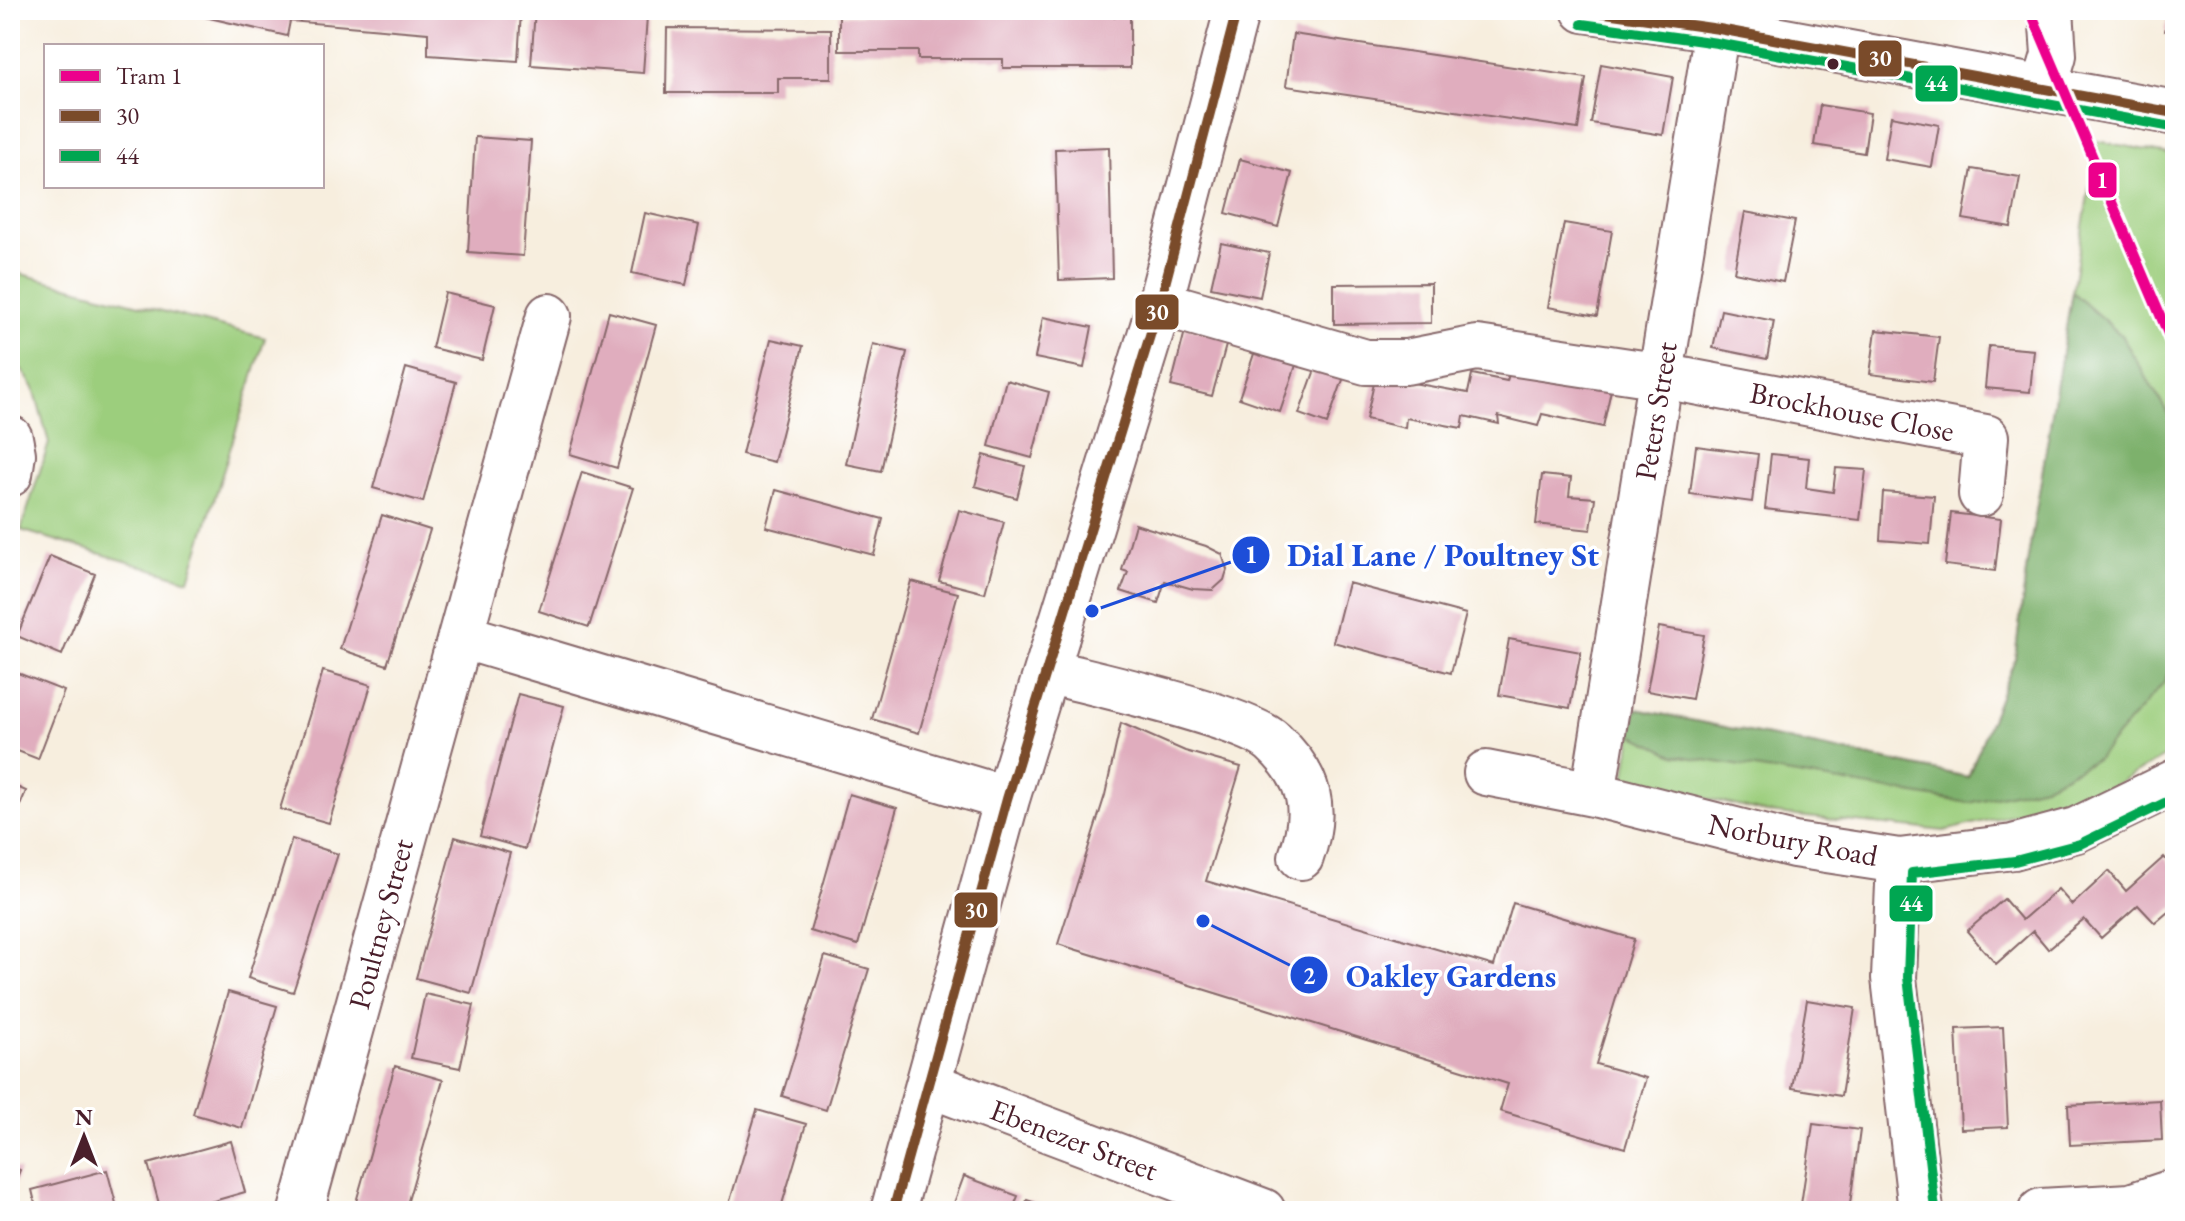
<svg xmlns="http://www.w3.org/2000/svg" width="2185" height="1221" font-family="'EB Garamond',serif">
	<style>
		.green { fill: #9cce7d; stroke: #737654; stroke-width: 2 }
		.forest { fill: #7db16c; stroke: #64684c; stroke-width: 2 }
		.building { fill: #e0adbe }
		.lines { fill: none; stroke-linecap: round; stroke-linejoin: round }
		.minor-casing { stroke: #87676a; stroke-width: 48 }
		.minor { stroke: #fff; stroke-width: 44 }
		.bus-1-casing { stroke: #fff; stroke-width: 16 }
		.bus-2-casing { stroke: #fff; stroke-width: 16 }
		.bus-1 { stroke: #7a4b2a; stroke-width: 10 }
		.bus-2 { stroke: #00a651; stroke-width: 10 }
		.tram-1-casing { stroke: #fff; stroke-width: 16 }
		.tram-1 { stroke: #ec008c; stroke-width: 10 }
		.bus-dot { fill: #4a1f2b; stroke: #fff; stroke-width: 3 }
		.labels { text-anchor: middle; stroke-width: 7; stroke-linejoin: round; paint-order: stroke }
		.street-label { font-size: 30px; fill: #4a1f2b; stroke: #fff }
		.leader { fill: none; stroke: #1d4ed8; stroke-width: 3 }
		.callout-dot { fill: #1d4ed8; stroke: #fff; stroke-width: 3 }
		.mark-label { font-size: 24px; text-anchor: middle; font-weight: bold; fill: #fff }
		.callout-label { font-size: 32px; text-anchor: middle; font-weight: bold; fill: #1d4ed8; stroke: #fff; stroke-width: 7; stroke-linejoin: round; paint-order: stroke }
		.line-badge { stroke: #fff; stroke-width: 3 }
		.badge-label { font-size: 22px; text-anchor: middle; font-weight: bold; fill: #fff }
	</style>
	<rect width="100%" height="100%" fill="#fff"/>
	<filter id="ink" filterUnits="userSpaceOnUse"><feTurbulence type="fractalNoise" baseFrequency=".0125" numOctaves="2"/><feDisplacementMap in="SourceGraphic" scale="16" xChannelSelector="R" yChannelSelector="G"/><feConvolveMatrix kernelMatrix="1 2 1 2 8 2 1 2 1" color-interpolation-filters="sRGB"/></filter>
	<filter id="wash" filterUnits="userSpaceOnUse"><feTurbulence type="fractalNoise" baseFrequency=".006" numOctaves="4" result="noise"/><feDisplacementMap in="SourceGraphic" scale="32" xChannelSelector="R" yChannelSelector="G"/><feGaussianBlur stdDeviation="1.8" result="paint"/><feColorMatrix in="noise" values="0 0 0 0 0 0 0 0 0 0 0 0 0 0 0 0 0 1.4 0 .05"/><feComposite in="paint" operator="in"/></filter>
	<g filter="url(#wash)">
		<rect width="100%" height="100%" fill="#f7eede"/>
		<!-- green -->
		<path class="green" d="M 2097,141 L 2175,155 L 2175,751 L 2100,793 L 1944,831 L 1767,813 L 1625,779 L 1636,709 L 1968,777 L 2015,659 L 2027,565 Z
			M 10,271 L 265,338 L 189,580 L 21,530 L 49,443 L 34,388 L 10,352 Z"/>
		<!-- forest -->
		<path class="forest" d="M 2072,292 L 2121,335 L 2175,425 L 2175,653 L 2165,681 L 2097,759 L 2044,786 L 1969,803 L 1674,755 L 1632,735 L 1636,709 L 1968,777 L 2015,659 L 2027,565 Z"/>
		<g id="blocks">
			<!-- building -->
			<path class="building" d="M 175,10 L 521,11 L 518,61 L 428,55 L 428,33 L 290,21 L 287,36 Z
				M 535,10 L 647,16 L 643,73 L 531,65 Z
				M 2169,10 L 2175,10 L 2175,33 L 2165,31 Z
				M 839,15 L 1130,17 L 1130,68 L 1003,68 L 1003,59 L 918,59 L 918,51 L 839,51 Z
				M 667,28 L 831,29 L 831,78 L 778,78 L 778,93 L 666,93 Z
				M 1293,34 L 1586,78 L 1578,129 L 1286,86 Z
				M 1601,64 L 1673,77 L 1663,135 L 1591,123 Z
				M 1820,105 L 1870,113 L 1864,153 L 1814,145 Z
				M 1891,116 L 1939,125 L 1932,167 L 1884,159 Z
				M 475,137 L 531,141 L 523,256 L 468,252 Z
				M 1109,147 L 1112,278 L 1059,280 L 1055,149 Z
				M 1240,159 L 1292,173 L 1278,227 L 1226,213 Z
				M 1972,169 L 2020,177 L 2011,227 L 1963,219 Z
				M 1745,212 L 1795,221 L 1783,282 L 1734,272 Z
				M 645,213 L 699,225 L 686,285 L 632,273 Z
				M 1564,223 L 1612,231 L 1597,316 L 1548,307 Z
				M 1221,243 L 1269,253 L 1260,297 L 1211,287 Z
				M 1431,283 L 1431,323 L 1334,324 L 1334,284 Z
				M 445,293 L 495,305 L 482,360 L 432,348 Z
				M 1721,310 L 1774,321 L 1767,359 L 1713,348 Z
				M 609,312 L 656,325 L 617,468 L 570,454 Z
				M 1043,317 L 1092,327 L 1084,368 L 1035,358 Z
				M 1186,327 L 1228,338 L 1212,396 L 1171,386 Z
				M 1876,330 L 1939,337 L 1933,382 L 1870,374 Z
				M 771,339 L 803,346 L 774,462 L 742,454 Z
				M 873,344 L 907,352 L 881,471 L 846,464 Z
				M 1989,346 L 2034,350 L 2030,392 L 1985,388 Z
				M 1256,348 L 1297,362 L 1280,412 L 1239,398 Z
				M 1317,364 L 1345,374 L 1327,424 L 1299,414 Z
				M 1511,367 L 1611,390 L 1603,427 L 1542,414 L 1538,426 L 1498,416 L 1499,424 L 1464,416 L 1462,428 L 1406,418 L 1405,428 L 1366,419 L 1377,370 L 1413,383 L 1468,393 L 1472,374 L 1507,381 Z
				M 406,368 L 456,382 L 423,502 L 373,488 Z
				M 1006,380 L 1049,392 L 1032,458 L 989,446 Z
				M 1696,446 L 1758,454 L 1752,502 L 1690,494 Z
				M 1771,454 L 1809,458 L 1806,488 L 1833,492 L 1836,468 L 1866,470 L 1860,520 L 1765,509 Z
				M 984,455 L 1025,466 L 1017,498 L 975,486 Z
				M 582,472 L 633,488 L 589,627 L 539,611 Z
				M 1542,475 L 1571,478 L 1569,496 L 1595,498 L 1591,530 L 1536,524 Z
				M 776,490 L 883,519 L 874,555 L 766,527 Z
				M 1883,492 L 1934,496 L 1930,544 L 1880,540 Z
				M 959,510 L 1004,522 L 985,593 L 939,581 Z
				M 1951,513 L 2001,519 L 1995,571 L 1945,565 Z
				M 382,515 L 430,530 L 387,665 L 340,649 Z
				M 1135,524 L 1206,546 L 1222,554 L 1227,570 L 1224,580 L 1213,590 L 1193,589 L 1165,581 L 1158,603 L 1121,591 L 1128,572 L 1122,570 Z
				M 50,556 L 95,574 L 62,655 L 17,636 Z
				M 911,581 L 958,593 L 919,733 L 872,719 Z
				M 1348,583 L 1466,614 L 1451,673 L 1333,642 Z
				M 1659,627 L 1704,635 L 1692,699 L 1647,691 Z
				M 1509,639 L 1581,652 L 1570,708 L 1499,695 Z
				M 10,670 L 64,691 L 38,759 L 10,748 Z
				M 323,671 L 371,685 L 329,823 L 280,809 Z
				M 518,694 L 564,706 L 525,849 L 480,836 Z
				M 1121,723 L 1185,751 L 1241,767 L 1206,881 L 1494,966 L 1513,903 L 1634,939 L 1596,1064 L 1646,1078 L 1625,1148 L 1500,1111 L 1508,1084 L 1058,944 L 1105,795 Z
				M 10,784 L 26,791 L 10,830 Z
				M 849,794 L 897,808 L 858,945 L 810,931 Z
				M 455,837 L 510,853 L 471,993 L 416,978 Z
				M 292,839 L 338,854 L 293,992 L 248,978 Z
				M 2164,857 L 2175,870 L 2175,906 L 2155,923 L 2138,905 L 2101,938 L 2084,919 L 2048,949 L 2033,931 L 1996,964 L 1967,931 L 2004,899 L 2022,920 L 2058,889 L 2072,905 L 2109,871 L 2126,891 Z
				M 825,956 L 869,969 L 826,1110 L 782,1096 Z
				M 228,992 L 277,1006 L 242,1128 L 193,1114 Z
				M 425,994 L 474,1005 L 460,1068 L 411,1058 Z
				M 1807,1000 L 1855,1008 L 1841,1096 L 1792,1088 Z
				M 2003,1027 L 2008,1127 L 1961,1129 L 1956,1029 Z
				M 395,1066 L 443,1080 L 405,1211 L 390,1211 L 356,1202 Z
				M 2160,1100 L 2162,1140 L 2070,1145 L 2068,1105 Z
				M 757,1110 L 806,1124 L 780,1211 L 727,1211 Z
				M 1813,1124 L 1860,1130 L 1849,1211 L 1800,1211 Z
				M 231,1141 L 245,1192 L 179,1211 L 161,1211 L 148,1164 Z
				M 10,1166 L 20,1170 L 10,1195 Z
				M 107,1170 L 118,1211 L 37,1211 L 32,1190 Z
				M 964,1176 L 1018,1196 L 1012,1211 L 951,1211 Z
				M 1027,1200 L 1059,1211 L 1023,1211 Z"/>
		</g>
	</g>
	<g filter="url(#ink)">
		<use href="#blocks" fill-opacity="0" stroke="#87676a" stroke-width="2"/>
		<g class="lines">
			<defs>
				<path id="minor" d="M 1584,10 L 1719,29 L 2175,113
					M 2044,89 L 2054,55 L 2051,10
					M 1160,303 L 1366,362 L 1406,362 L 1477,348 L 1662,376 L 1986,437 L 1981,494
					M 10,438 L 13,454 L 10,474
					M 461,636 L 1007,799
					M 1047,671 C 1092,683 1245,716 1273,742 C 1311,777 1318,810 1301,857
					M 1486,773 L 1593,794 L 1794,845 L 1899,861 L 2013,847 L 2076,830 L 2175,782
					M 1593,794 L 1720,10
					M 1899,861 L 1894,978 L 1921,1211
					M 930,1085 L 1263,1211
					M 301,1211 L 549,316
					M 893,1211 L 1007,799 L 1160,303 L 1237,10
					M 2041,1211 L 2130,1206 L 2175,1191"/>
			</defs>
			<!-- minor casing -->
			<use href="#minor" class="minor-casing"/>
			<!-- minor -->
			<use href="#minor" class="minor"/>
			<defs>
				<path id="bus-1" d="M 1584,10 L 1719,29 L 2175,113
					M 893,1211 L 1007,799 L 1160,303 L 1237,10"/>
				<path id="bus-2" d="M 1582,24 L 1717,43 L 2172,127
					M 1935,1209 L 1908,977 L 1912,873 L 2015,861 L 2080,844 L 2175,798"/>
			</defs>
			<!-- bus-1 casing -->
			<use href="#bus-1" class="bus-1-casing"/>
			<!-- bus-2 casing -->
			<use href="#bus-2" class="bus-2-casing"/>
			<!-- bus-1 -->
			<use href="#bus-1" class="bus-1"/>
			<!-- bus-2 -->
			<use href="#bus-2" class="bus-2"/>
			<defs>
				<path id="tram-1" d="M 2030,10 L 2175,350"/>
			</defs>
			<!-- tram-1 casing -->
			<use href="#tram-1" class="tram-1-casing"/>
			<!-- tram-1 -->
			<use href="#tram-1" class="tram-1"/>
		</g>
	</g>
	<!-- markers -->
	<circle class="bus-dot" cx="1833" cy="64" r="7"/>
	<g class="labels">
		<!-- street labels -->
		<g class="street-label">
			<text transform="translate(1656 411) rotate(-81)" y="10">Peters Street</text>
			<text transform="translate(1852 412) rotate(11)" y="10">Brockhouse Close</text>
			<text transform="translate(1793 840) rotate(11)" y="10">Norbury Road</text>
			<text transform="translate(381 924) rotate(-75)" y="10">Poultney Street</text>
			<text transform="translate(1074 1140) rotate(21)" y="10">Ebenezer Street</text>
		</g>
	</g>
	<!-- callouts -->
	<path class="leader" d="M1092 611L1251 555M1203 921L1309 975"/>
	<g class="callout-dot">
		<circle cx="1092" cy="611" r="8"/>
		<circle cx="1203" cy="921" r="8"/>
		<circle cx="1251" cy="555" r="20"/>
		<circle cx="1309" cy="975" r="20"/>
	</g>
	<g class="mark-label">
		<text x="1251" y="563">1</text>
		<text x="1309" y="984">2</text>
	</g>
	<g class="callout-label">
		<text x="1443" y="566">Dial Lane / Poultney St</text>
		<text x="1451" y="987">Oakley Gardens</text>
	</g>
	<g class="line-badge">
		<rect x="1857" y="39" width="46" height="39" rx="8" fill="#7a4b2a"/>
		<rect x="1914" y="64" width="45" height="39" rx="8" fill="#00a651"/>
		<rect x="2087" y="161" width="31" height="38" rx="8" fill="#ec008c"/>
		<rect x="1134" y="293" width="46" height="38" rx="8" fill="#7a4b2a"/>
		<rect x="1888" y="884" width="46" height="39" rx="8" fill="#00a651"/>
		<rect x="953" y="891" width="46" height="38" rx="8" fill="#7a4b2a"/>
	</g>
	<g class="badge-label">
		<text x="1880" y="66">30</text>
		<text x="1936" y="91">44</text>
		<text x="2102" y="188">1</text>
		<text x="1157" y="320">30</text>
		<text x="1911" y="911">44</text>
		<text x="976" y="918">30</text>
	</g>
	<!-- margin -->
	<rect width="2185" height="1221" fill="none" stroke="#fff" stroke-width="40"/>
	<!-- legend -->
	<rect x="44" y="44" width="280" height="144" fill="#ffffff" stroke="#b7a5aa" stroke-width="2"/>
	<rect x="60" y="70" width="40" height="12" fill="#ec008c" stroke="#b7a5aa" stroke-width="2"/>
	<text x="116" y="84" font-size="24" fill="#4a1f2b">Tram 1</text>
	<rect x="60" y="110" width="40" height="12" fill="#7a4b2a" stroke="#b7a5aa" stroke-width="2"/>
	<text x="116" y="124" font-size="24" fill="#4a1f2b">30</text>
	<rect x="60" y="150" width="40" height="12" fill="#00a651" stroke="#b7a5aa" stroke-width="2"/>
	<text x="116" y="164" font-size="24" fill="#4a1f2b">44</text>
	<!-- north arrow -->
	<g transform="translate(84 1137)" stroke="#ffffff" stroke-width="6" paint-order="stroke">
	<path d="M0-6L14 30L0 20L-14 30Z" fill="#4a1f2b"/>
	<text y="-12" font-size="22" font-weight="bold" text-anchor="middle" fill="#4a1f2b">N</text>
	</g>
</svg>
